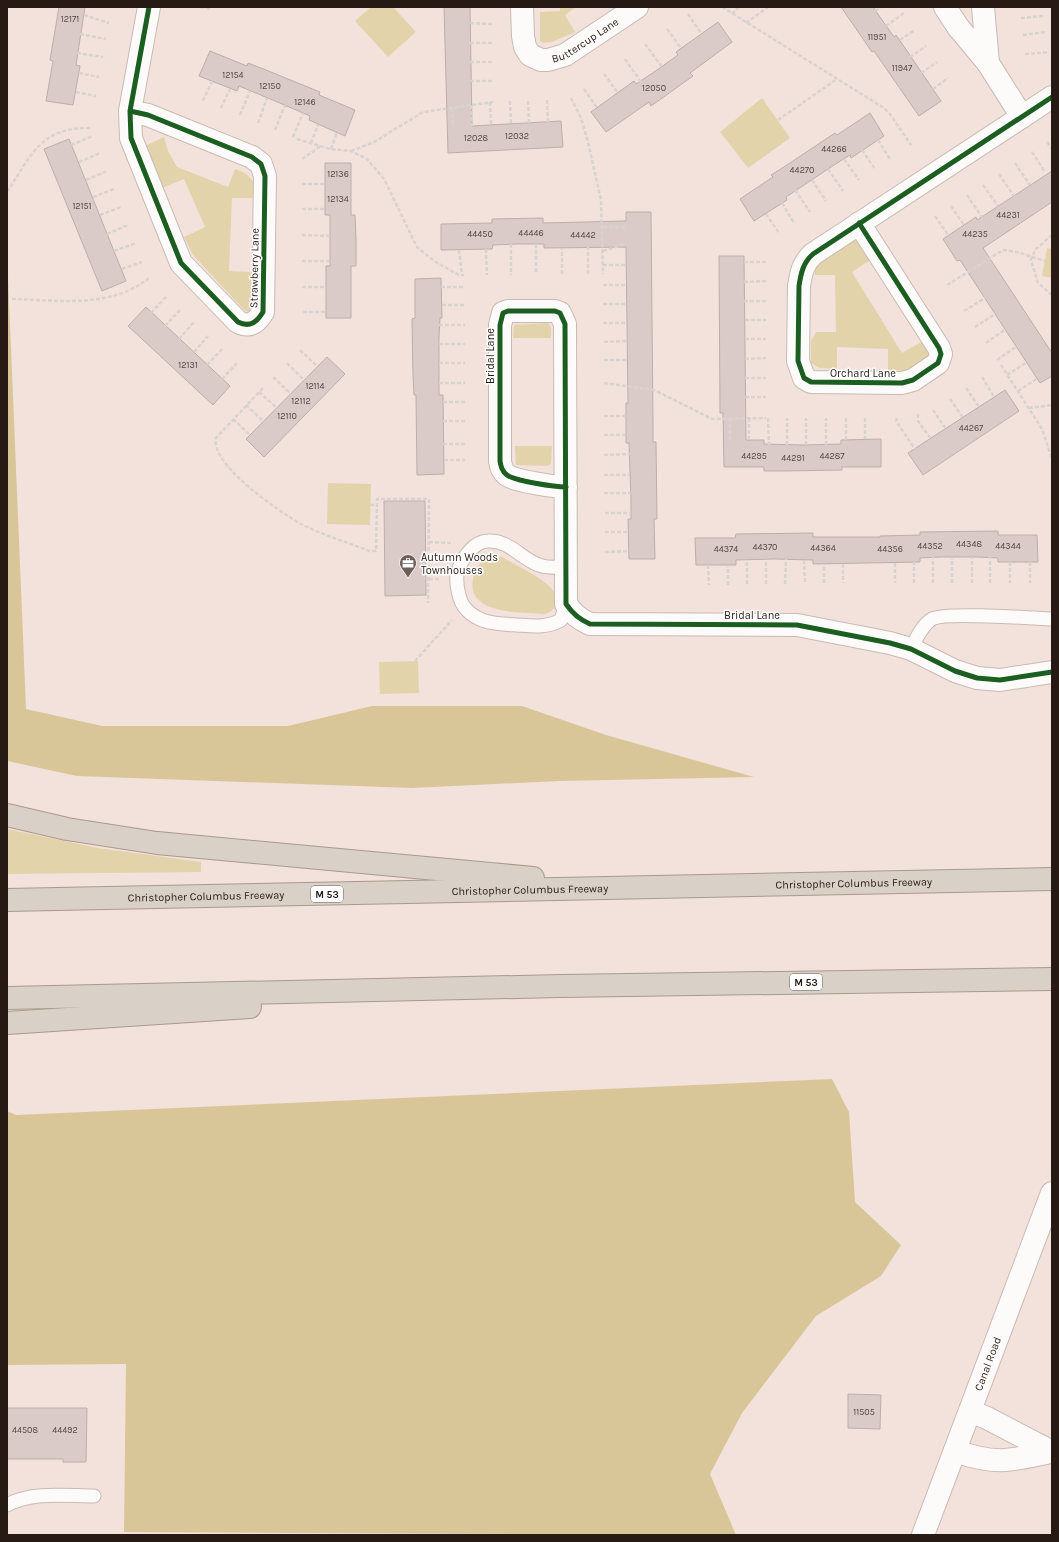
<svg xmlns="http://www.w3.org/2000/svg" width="1059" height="1542" font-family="Karla,sans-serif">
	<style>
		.green { fill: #e3d3ab }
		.forest { fill: #d8c698 }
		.building { fill: #dbcbc8; stroke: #bdaeab }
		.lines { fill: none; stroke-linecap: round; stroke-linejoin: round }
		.service-casing { stroke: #c9bab4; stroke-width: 15 }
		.minor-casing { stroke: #c9bab4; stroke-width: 24 }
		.tertiary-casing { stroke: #c9bab4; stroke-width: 24 }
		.motorway-casing { stroke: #a8998d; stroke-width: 24 }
		.path { stroke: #d8d3d0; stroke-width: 2.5; stroke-dasharray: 4 2; stroke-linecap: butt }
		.service { stroke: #fdfbfa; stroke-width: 13 }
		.minor { stroke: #fdfbfa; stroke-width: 22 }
		.tertiary { stroke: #fdfbfa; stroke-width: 22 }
		.motorway { stroke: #d9d0c7; stroke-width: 22 }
		.cycleway-casing { stroke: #fff; stroke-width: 8 }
		.cycleway { stroke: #1b5e20; stroke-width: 5 }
		.labels { text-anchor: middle; stroke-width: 3; stroke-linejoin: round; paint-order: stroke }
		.number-label { font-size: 9px; fill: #544640 }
		.shield { fill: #fff; stroke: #685e5a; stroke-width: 1 }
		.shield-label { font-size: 10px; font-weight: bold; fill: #271913 }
		.street-label { font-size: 11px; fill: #271913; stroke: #fff }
		.poi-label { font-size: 11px; fill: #271913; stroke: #fff; text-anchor: start }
	</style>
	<rect width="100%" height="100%" fill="#f3e2db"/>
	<!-- green -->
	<path class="green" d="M 371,7 L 393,7 L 416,32 L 388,57 L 355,21 Z
		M 560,7 L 576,7 L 565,15 L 575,32 L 552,42 L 543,43 L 540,41 L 540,12 L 560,11 Z
		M 762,98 L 790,138 L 748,168 L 720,132 Z
		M 164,137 L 168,151 L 177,167 L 228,187 L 235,169 C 249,173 260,184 252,198 L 232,198 L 229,271 L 250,272 L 253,283 L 251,311 L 249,312 L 244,310 L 193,255 L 184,237 L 205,227 L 184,179 L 162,188 L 147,154 L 147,145 Z
		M 857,239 L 870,260 L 852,272 L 902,353 L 921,342 L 930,356 L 907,371 L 888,370 L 888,349 L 837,347 L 837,369 L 820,368 L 811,363 L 811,341 L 816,332 L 836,332 L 835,275 L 815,275 L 815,265 Z
		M 1047,248 L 1052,249 L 1052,278 L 1042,276 Z
		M 548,323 L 551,327 L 551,338 L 513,338 L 514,325 Z
		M 515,446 L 552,446 L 551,464 L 547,466 L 516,465 Z
		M 328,483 L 371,484 L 370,525 L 327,524 Z
		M 495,556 L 502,557 C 517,566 535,574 548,585 C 559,595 560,610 545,614 C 520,612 459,615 475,572 C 479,562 485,557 495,556 Z
		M 418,661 L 419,693 L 380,694 L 379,662 Z
		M 7,829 L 98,848 L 201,862 L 201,872 L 7,874 Z"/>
	<!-- forest -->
	<path class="forest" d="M 7,252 L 26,709 L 102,726 L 288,726 L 372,706 L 522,706 L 606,735 L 754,777 L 560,781 L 412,788 L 77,776 L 7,761 Z
		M 832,1079 L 849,1112 L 855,1202 L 901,1245 L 881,1276 L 816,1316 L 742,1413 L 710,1474 L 736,1535 L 124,1532 L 126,1364 L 7,1365 L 7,1111 L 16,1115 Z"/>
	<!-- building -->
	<path class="building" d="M 59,7 L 85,7 L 76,65 L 80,66 L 73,105 L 46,101 L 53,61 L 50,60 Z
		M 444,7 L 470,7 L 472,126 L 561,121 L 563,147 L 448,153 Z
		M 841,7 L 873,7 L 894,37 L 896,35 L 905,48 L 941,101 L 919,116 L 874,51 L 872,52 Z
		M 718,22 L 732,42 L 690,73 L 693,76 L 651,106 L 649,102 L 606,132 L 591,112 L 634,81 L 636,84 L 657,70 L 678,55 L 676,52 Z
		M 210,51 L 247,66 L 248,63 L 266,70 L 320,92 L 319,95 L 355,110 L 345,136 L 309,120 L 310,116 L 275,101 L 239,86 L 237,91 L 199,76 Z
		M 870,113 L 884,136 L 851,158 L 850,155 L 834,165 L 786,197 L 787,200 L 754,221 L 740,199 L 773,177 L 771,175 L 787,165 L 835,133 L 837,135 Z
		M 69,139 L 126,281 L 102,291 L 44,149 Z
		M 325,163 L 351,163 L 351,215 L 355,215 L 356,240 L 356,266 L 351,266 L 351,318 L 326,318 L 326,266 L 330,266 L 330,215 L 325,215 Z
		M 1052,171 L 1052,202 L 983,248 L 1052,353 L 1052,376 L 1040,383 L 960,260 L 957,261 L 943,239 L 976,217 L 977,220 Z
		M 626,212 L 651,212 L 653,422 L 653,442 L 656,442 L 657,519 L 654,519 L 655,559 L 629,559 L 628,519 L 631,519 L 631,500 L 629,443 L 626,443 L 626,403 L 628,403 L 626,247 L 544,248 L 544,244 L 518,244 L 493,245 L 492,249 L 441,250 L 441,224 L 492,223 L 492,219 L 543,218 L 543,223 L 626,221 Z
		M 719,256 L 744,256 L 746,440 L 764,440 L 764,444 L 803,445 L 841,444 L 841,440 L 881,439 L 881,467 L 842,467 L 842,470 L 785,471 L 764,471 L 764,467 L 724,467 L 723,413 L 720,413 Z
		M 441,278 L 442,318 L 440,318 L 439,337 L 439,395 L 443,395 L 444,474 L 417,475 L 416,395 L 414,395 L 413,376 L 412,319 L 415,318 L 415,279 Z
		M 146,307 L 230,386 L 213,405 L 128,326 Z
		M 327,357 L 345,374 L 264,457 L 246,439 Z
		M 1005,390 L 1019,411 L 923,475 L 908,453 Z
		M 384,501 L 425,501 L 426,595 L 385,596 Z
		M 998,531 L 998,535 L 1037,535 L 1038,562 L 998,562 L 998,558 L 978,557 L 941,557 L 920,558 L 920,562 L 813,564 L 813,560 L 774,559 L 736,560 L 736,565 L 696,565 L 695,538 L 735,538 L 736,534 L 813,533 L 813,537 L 880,537 L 880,536 L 920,535 L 920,532 Z
		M 848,1394 L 881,1395 L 880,1429 L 848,1428 Z
		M 7,1408 L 87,1408 L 86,1462 L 63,1462 L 63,1459 L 7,1459 Z"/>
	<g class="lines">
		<defs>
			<path id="service" d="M 566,567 C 558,567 549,568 542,566 C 522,561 511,540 488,541 C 473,541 460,561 457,575 C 456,585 459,602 466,609 C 479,624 499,624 517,625 C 533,626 547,628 561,620 L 566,604
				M 911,649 C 916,639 922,625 932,619 C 944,612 1032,618 1052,619
				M 7,1505 C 33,1491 66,1496 94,1496"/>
			<g id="minor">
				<path id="s1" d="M 522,7 L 523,36 L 525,47 L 530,55 L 541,60 L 548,60 L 565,55 L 637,7"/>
				<path d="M 945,7 L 958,27 L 988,63"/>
				<path d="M 983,7 L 988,63 L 1022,117"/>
				<path d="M 130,111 L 148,115 L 252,157 L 261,164 L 265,176 L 263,312 C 257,322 250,328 238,322 L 181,263 L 131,138 L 130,111 L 149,7"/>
				<path d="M 859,223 L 939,348 L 941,354 L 938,363 L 913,380 L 902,383 L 811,382 L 804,378 L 798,361 L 799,286 C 801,273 803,263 813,254 C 892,202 972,150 1052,97"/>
				<path d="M 566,487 C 555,487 515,481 507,475 C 502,471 501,467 500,461 L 500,325 L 503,313 L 508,311 L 555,311 L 560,313 L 565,324 L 566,604 C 573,614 579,619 590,624 L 797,625 L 890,643 L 911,649 L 955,671 L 977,678 L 1000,680 L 1052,672"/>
				<path d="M 970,1411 L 987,1418 L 1052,1452"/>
				<path d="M 955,1451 C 995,1465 1010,1461 1050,1452"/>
			</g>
			<g id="tertiary">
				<path id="s2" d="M 923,1535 L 1052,1193"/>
			</g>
			<g id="motorway">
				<path d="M 7,815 L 67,829 L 157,843 L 533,878"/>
				<path id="s3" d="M 7,900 L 1052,879"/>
				<path d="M 7,998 L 561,986 L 1052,979"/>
				<path d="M 7,1023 L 250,1007"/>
			</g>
		</defs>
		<!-- service casing -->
		<use href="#service" class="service-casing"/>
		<!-- minor casing -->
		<use href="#minor" class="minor-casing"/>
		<!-- tertiary casing -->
		<use href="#tertiary" class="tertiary-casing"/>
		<!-- motorway casing -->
		<use href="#motorway" class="motorway-casing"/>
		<!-- path -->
		<path class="path" d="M 200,7 L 211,9
			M 722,7 L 884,108 L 890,114 L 911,145
			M 875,11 L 881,7
			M 688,14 L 701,33
			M 732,14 L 739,7
			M 84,15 L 109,23
			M 1021,18 L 1044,16
			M 470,23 L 492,24
			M 746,23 L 768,7
			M 886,26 L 904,13
			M 667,29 L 681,48
			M 80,34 L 106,39
			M 1023,35 L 1046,32
			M 900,40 L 915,30
			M 470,43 L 492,43
			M 645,44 L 662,67
			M 77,53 L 103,57
			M 1025,54 L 1049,52
			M 910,57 L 926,46
			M 625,59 L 641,82
			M 470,62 L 492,62
			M 79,73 L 99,77
			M 921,73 L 937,62
			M 604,74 L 618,93
			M 470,81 L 492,81
			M 584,89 L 597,108
			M 933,89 L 948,78
			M 76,92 L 96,96
			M 571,98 L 581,118 L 588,142 L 601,200 L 603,274
			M 547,100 L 548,122
			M 203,101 L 212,81
			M 510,101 L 511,124
			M 528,101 L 529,123
			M 490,102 L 491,125
			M 471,105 L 472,126
			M 221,108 L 230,89
			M 452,108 L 453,127
			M 240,115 L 250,91
			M 778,120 L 837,79
			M 258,123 L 267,98
			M 275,130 L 285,105
			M 293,137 L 303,113
			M 297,139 L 330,149 L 351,151 L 367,159 L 384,179 L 417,247 L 434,261 L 459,275 L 464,275
			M 878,140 L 890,159
			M 1047,142 L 1052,149
			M 311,143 L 318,125
			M 71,145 L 93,136
			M 331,149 L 337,132
			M 862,150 L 875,169
			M 351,151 L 374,142 L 423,112 L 493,102
			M 1032,152 L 1045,172
			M 302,159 L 321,146
			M 844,159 L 859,180
			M 79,162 L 100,153
			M 1015,163 L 1030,185
			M 828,169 L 843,191
			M 999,174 L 1014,196
			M 86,180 L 107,171
			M 812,180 L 826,201
			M 302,184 L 325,184
			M 983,185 L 998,206
			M 795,190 L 810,212
			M 7,192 C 31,156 40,127 90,128
			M 967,195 L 982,217
			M 93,197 L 114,189
			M 782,203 L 794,223
			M 951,206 L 964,225
			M 302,209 L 325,209
			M 766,214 L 779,233
			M 100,215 L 121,207
			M 935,216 L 948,235
			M 603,227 L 626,227
			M 107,234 L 128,225
			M 302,235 L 330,236
			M 1052,235 L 1035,250 L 1031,260 L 1038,283 L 1052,295
			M 511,244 L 511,275
			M 536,244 L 536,274
			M 486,249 L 487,275
			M 459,250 L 462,275
			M 114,251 L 136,243
			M 603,251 L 626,244
			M 302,261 L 330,261
			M 744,262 L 766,262
			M 603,265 L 626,265
			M 122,269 L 142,262
			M 562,274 L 562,248
			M 588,274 L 588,247
			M 744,282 L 766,281
			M 603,285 L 626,285
			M 947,285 L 1003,250 L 1017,252 L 1045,261
			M 302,287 L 326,287
			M 441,287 L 465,287
			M 12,299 C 58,300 110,309 149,278
			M 744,301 L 766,301
			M 603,304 L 627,304
			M 442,305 L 465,305
			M 964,311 L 985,298
			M 303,312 L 326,312
			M 151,313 L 167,296
			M 745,320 L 766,320
			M 603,323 L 627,323
			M 439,325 L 465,325
			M 165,326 L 181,309
			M 975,327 L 995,314
			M 179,339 L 194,322
			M 745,339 L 766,339
			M 604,342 L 627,341
			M 986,343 L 1006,329
			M 439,344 L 465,344
			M 300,350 L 317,366
			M 194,352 L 208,336
			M 745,359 L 766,358
			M 604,360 L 627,360
			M 997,360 L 1017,346
			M 287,363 L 304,380
			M 439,363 L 465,363
			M 207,365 L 222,349
			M 1001,365 L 1042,429 L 1052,459
			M 1007,375 L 1027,362
			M 273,377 L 290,393
			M 982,377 L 994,397
			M 745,378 L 766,378
			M 222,379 L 237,363
			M 439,383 L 465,383
			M 604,383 L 654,390 L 712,419 L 766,418
			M 263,388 L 216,438 C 210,465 280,512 301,524 C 322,535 347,542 369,551 L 376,551 L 377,499 L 429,499 L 428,603
			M 966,388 L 979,407
			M 1018,391 L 1038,378
			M 259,392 L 277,408
			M 745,397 L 766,397
			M 950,399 L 963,418
			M 443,402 L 465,402
			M 246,405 L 263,421
			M 1029,408 L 1052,405
			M 933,410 L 946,429
			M 918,414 L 918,421 L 931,439
			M 604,416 L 626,416
			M 730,418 L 730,440
			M 768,418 L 769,445
			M 846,418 L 846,440
			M 865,418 L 865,439
			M 897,418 L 896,421 L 915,449
			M 233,419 L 250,435
			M 443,421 L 465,421
			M 604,435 L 626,435
			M 749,440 L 749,418
			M 443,444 L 465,444
			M 787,445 L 787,418
			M 806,445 L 806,418
			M 826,445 L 826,418
			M 604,455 L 630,454
			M 444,460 L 465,460
			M 604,475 L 630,475
			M 604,493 L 631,493
			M 370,505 L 377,505
			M 605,513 L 631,513
			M 605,532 L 628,532
			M 429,542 L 452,543
			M 605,552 L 628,551
			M 804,560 L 805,584
			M 1010,562 L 1010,583
			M 1030,562 L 1030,583
			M 895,563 L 895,583
			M 843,564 L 843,583
			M 708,565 L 709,585
			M 429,579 L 440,579
			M 1052,582 L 1052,503
			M 824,583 L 824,564
			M 914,583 L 914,562
			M 933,583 L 933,557
			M 952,583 L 952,557
			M 972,583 L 972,557
			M 990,583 L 990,557
			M 747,584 L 747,560
			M 766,584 L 766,560
			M 785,584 L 786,559
			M 728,585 L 728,565
			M 415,661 L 452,620"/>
		<!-- service -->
		<use href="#service" class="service"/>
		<!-- minor -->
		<use href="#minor" class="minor"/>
		<!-- tertiary -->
		<use href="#tertiary" class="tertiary"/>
		<!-- motorway -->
		<use href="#motorway" class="motorway"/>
		<defs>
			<path id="cycleway" d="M 130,111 L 148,115 L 252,157 L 261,164 L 265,176 L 263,312 C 257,322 250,328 238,322 L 181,263 L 131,138 L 130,111 L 149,7
				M 859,223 L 939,348 L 941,354 L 938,363 L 913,380 L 902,383 L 811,382 L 804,378 L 798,361 L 799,286 C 801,273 803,263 813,254 C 892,202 972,150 1052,97
				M 566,487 C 555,487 515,481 507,475 C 502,471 501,467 500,461 L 500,325 L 503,313 L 508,311 L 555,311 L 560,313 L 565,324 L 566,604 C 573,614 579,619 590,624 L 797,625 L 890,643 L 911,649 L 955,671 L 977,678 L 1000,680 L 1052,672"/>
		</defs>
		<!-- cycleway casing -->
		<use href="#cycleway" class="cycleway-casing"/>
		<!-- cycleway -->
		<use href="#cycleway" class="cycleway"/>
	</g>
	<!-- icons -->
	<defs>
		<symbol id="office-pin" viewBox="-11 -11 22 30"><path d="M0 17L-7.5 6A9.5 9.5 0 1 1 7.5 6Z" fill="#6e5f59" stroke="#fff"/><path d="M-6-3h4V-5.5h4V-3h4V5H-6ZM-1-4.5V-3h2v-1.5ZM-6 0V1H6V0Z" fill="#fff"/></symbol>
	</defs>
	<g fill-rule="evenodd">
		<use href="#office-pin" x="398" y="553" width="20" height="27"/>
	</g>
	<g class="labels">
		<!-- number labels -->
		<g class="number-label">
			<text x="70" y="22">12171</text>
			<text x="877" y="40">11951</text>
			<text x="902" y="71">11947</text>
			<text x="233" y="78">12154</text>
			<text x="270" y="89">12150</text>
			<text x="654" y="91">12050</text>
			<text x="305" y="105">12146</text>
			<text x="517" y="139">12032</text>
			<text x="476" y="141">12028</text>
			<text x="834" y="152">44266</text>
			<text x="802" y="173">44270</text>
			<text x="338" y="177">12136</text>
			<text x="338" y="202">12134</text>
			<text x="82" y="209">12151</text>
			<text x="1008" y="218">44231</text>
			<text x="531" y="236">44446</text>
			<text x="480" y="237">44450</text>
			<text x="975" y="237">44235</text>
			<text x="583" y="238">44442</text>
			<text x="188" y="368">12131</text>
			<text x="315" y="389">12114</text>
			<text x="301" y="404">12112</text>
			<text x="287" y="419">12110</text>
			<text x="971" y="431">44267</text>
			<text x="754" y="459">44295</text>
			<text x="832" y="459">44287</text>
			<text x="793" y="461">44291</text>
			<text x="969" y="547">44348</text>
			<text x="930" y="549">44352</text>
			<text x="1008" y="549">44344</text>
			<text x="765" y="550">44370</text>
			<text x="823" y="551">44364</text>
			<text x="726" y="552">44374</text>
			<text x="890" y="552">44356</text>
			<text x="864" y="1415">11505</text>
			<text x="25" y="1433">44508</text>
			<text x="65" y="1433">44492</text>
		</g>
		<!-- shield labels -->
		<g class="shield">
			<rect x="311" y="886" width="32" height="16" rx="3"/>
			<rect x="790" y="974" width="32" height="16" rx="3"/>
		</g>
		<g class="shield-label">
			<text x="327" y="898">M 53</text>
			<text x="806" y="986">M 53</text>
		</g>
		<!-- street labels -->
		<g class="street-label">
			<text dy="4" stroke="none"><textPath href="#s1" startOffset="111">Buttercup Lane</textPath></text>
			<text transform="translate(254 268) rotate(-89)" y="4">Strawberry Lane</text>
			<text transform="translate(490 356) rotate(-90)" y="4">Bridal Lane</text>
			<text x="863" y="377">Orchard Lane</text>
			<text x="752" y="619">Bridal Lane</text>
			<text dy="4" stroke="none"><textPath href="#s3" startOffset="847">Christopher Columbus Freeway</textPath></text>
			<text dy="4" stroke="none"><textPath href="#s3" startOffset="523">Christopher Columbus Freeway</textPath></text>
			<text dy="4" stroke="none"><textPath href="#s3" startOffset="199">Christopher Columbus Freeway</textPath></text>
			<text dy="4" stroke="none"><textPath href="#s2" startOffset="183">Canal Road</textPath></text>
		</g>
		<!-- poi labels -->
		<g class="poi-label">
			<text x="421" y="561">Autumn Woods<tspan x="421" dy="13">Townhouses</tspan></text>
		</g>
	</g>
	<!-- border -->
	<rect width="1059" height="1542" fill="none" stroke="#271913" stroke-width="16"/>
</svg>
